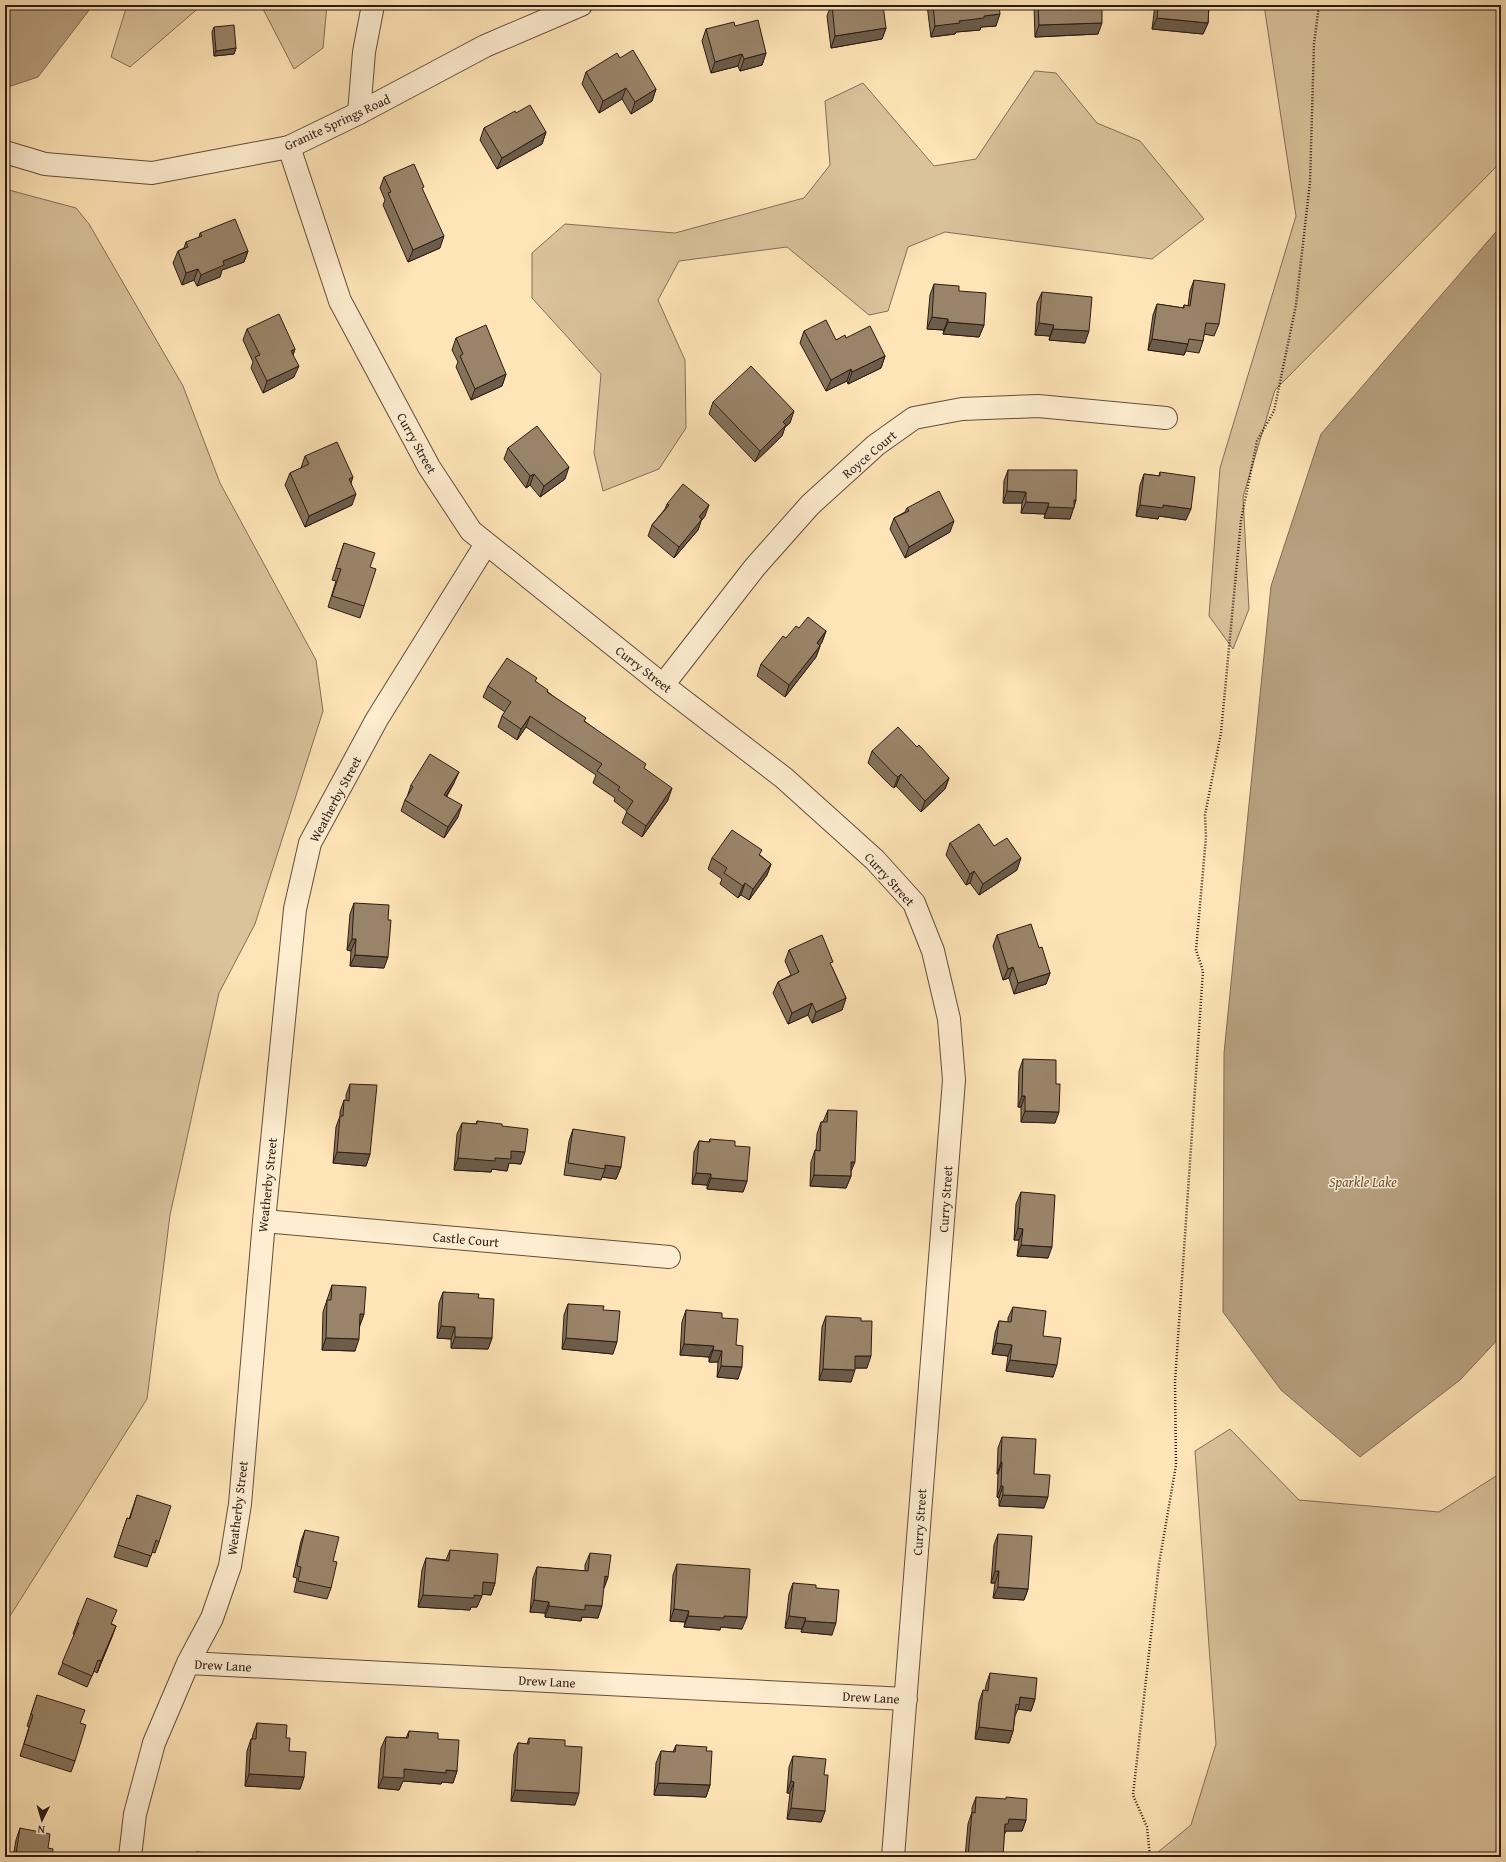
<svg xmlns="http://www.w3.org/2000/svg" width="1506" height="1862" font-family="'Gentium Book Plus',serif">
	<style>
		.green { fill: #dac29b; stroke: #846e58 }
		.water { fill: #b7a07f; stroke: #806b55 }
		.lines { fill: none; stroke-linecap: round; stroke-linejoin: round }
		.minor-casing { stroke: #614d3d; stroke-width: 24 }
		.tertiary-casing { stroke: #614d3d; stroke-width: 24 }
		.path { stroke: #2d1b15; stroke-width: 2.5; stroke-dasharray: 1 2; stroke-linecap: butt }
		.minor { stroke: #feedd0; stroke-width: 22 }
		.tertiary { stroke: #feedd0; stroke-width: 22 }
		.wall { fill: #84725a; stroke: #2d1b15 }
		.shaded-wall { fill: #6c5c4a; stroke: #2d1b15 }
		.building { fill: #9a8469; stroke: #2d1b15 }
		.labels { text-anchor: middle; stroke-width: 3; stroke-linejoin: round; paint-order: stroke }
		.street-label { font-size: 13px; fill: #2d1b15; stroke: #feedd0 }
		.water-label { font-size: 14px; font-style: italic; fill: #64503f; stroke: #feedd0 }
	</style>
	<rect width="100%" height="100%" fill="#fee4b6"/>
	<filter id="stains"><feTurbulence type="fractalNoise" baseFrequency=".005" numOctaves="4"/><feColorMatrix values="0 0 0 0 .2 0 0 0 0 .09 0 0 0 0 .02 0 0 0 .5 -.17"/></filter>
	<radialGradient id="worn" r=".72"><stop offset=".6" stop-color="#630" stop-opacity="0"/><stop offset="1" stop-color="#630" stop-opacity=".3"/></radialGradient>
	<!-- green -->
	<path class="green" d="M 127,5 L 202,5 L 130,67 L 111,57 Z
		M 261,5 L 327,5 L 323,48 L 294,69 Z
		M 1264,5 L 1501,5 L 1501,162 L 1275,390 L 1243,497 L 1249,609 L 1233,649 L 1209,616 L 1220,468 L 1296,216 Z
		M 1035,71 L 1056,73 L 1097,123 L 1140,141 L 1204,219 L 1152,259 L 945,232 L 908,247 L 888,311 L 869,315 L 787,247 L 679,261 L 658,300 L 685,360 L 686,428 L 659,469 L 603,491 L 594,453 L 601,374 L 532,298 L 532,253 L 565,224 L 675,233 L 804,198 L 830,165 L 825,101 L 863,83 L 934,166 L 976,159 Z
		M 5,189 L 76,208 L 89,224 L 183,386 L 220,483 L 316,660 L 323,711 L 255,924 L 219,993 L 170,1215 L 147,1399 L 5,1624 Z
		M 1230,1429 L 1299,1500 L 1439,1512 L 1501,1473 L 1501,1857 L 1152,1857 L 1191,1825 L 1216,1744 L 1195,1451 Z"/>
	<!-- water -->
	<path class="water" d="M 5,5 L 93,5 L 38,77 L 5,88 Z
		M 1501,226 L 1501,1336 L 1460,1380 L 1360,1457 L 1281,1390 L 1223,1312 L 1224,1053 L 1271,586 L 1321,434 Z"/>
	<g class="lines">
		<defs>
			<path id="minor" d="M 359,113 L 364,52 L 373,5
				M 289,147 L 340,301 L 429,467 L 471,531 L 663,685 L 784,778 L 875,860 L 914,903 L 933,951 L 949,1019 L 954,1080 L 893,1857
				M 663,685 L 755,567 L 810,505 L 876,445 L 914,418 L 962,409 L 1038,406 L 1166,418
				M 264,1221 L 669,1257
				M 188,1663 L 906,1699
				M 130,1857 L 135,1814 L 154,1743 L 188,1663 L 212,1618 L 230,1566 L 240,1504 L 264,1221 L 295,909 L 310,843 L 377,719 L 486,544"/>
			<path id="tertiary" d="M 5,152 L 45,164 L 152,173 L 289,147 L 359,113 L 485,46 L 581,5"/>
		</defs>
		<!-- minor casing -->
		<use href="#minor" class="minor-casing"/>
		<!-- tertiary casing -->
		<use href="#tertiary" class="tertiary-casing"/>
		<!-- path -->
		<path class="path" d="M 1150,1857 L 1147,1827 L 1133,1795 L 1159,1564 L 1176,1465 L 1175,1382 L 1203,971 L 1196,950 L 1206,837 L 1205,815 L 1221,733 L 1241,520 L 1257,441 L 1274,411 L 1296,305 L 1310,182 L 1314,44 L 1319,5"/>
		<!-- minor -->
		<use href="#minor" class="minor"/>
		<!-- tertiary -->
		<use href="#tertiary" class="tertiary"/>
	</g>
	<!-- wall -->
	<path class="wall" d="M 831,5 L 886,28 L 882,39 L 831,48 L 827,16 Z
		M 927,5 L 999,5 L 996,26 L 981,27 L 980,30 L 956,32 L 955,34 L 931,37 Z
		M 1034,5 L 1102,5 L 1098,34 L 1035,37 Z
		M 1155,5 L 1209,5 L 1208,23 L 1203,34 L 1152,29 Z
		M 735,26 L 766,53 L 762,65 L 740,71 L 738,66 L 711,73 L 702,41 L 706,29 Z
		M 214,27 L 236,48 L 234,54 L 214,56 L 212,32 Z
		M 620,58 L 656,89 L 652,101 L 631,114 L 622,99 L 599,113 L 582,84 L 586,72 Z
		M 516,113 L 546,132 L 542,144 L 497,169 L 480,140 L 484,128 Z
		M 384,177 L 440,248 L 408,262 L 383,205 L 385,200 L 380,188 Z
		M 200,233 L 248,251 L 244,262 L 222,270 L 220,277 L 197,286 L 194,280 L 182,285 L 173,263 L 178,251 L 184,248 L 186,242 L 199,238 Z
		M 1194,280 L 1219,324 L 1214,336 L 1204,334 L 1203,341 L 1199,353 L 1186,351 L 1184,355 L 1148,350 L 1153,315 L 1157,304 L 1183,308 L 1184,305 L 1188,306 L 1190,291 Z
		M 934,284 L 959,291 L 984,325 L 979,337 L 943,334 L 944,330 L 927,329 L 930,295 Z
		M 1042,292 L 1085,343 L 1049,340 L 1050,336 L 1035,335 L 1037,303 Z
		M 247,329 L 295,349 L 293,355 L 294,377 L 263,393 L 251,368 L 253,362 L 243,340 Z
		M 804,331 L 836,340 L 846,338 L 885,356 L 881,368 L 848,384 L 847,381 L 826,391 L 800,343 Z
		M 456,338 L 506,374 L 502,386 L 471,400 L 456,367 L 458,362 L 452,350 Z
		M 713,402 L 790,423 L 785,427 L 782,436 L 755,462 L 709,414 Z
		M 508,448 L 565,479 L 540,497 L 530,485 L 526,488 L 504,459 Z
		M 305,456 L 351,483 L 352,505 L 305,527 L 285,485 L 290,473 L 301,468 Z
		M 1008,470 L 1076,500 L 1070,519 L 1044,518 L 1045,514 L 1021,513 L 1022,503 L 1003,503 L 1004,481 Z
		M 1160,472 L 1186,520 L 1159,516 L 1158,519 L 1136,516 L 1140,485 L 1144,474 L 1159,476 Z
		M 667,504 L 705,516 L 701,521 L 698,530 L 674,558 L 648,536 L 652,525 L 665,509 Z
		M 907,508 L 950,532 L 905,558 L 890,529 L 894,518 L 905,512 Z
		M 344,543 L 364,606 L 360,618 L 328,607 L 336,581 L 332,580 Z
		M 799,628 L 826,631 L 822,642 L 820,645 L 820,646 L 816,657 L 785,697 L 757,676 L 761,664 L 786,638 Z
		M 535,681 L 548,692 L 645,769 L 668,800 L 642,837 L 622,823 L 627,811 L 614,801 L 615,798 L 593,783 L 596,775 L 526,727 L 517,740 L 498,727 L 502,716 L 505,712 L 483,697 L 488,686 Z
		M 917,747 L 949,778 L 945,789 L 921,812 L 896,786 L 894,788 L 891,786 L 868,763 L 872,751 Z
		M 454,783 L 447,796 L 458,817 L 444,838 L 401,811 L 405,800 L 407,797 L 411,785 Z
		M 950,843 L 994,846 L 1017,870 L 979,895 L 970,883 L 966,885 L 946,855 Z
		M 760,855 L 771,864 L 767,875 L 749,900 L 741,895 L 738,898 L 720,884 L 722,879 L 708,869 L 712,858 Z
		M 354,903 L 384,968 L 350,966 L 351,951 L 347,950 L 350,914 Z
		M 997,935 L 1039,948 L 1050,973 L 1046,984 L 1014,994 L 1009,978 L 1003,980 L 993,946 Z
		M 789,950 L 832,967 L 846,998 L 842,1010 L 812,1023 L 808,1015 L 788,1024 L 773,993 L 778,982 L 791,975 L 785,961 Z
		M 1023,1059 L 1055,1123 L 1021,1122 L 1021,1107 L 1018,1107 L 1019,1071 Z
		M 350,1084 L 370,1154 L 366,1166 L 333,1163 L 336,1127 L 340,1116 L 340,1112 L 344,1100 L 346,1101 L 346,1095 Z
		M 828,1110 L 851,1173 L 851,1176 L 846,1188 L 810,1186 L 811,1162 L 815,1150 L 816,1150 L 817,1134 L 821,1122 L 823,1122 Z
		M 477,1121 L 502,1126 L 521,1164 L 509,1163 L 507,1171 L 492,1169 L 491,1172 L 454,1170 L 457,1134 L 462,1123 L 476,1124 Z
		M 573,1129 L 621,1167 L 616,1179 L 602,1177 L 601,1180 L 564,1175 L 569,1141 Z
		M 710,1139 L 735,1146 L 747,1181 L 743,1192 L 707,1189 L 707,1185 L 692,1184 L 694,1152 L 699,1141 L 709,1142 Z
		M 1021,1192 L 1048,1258 L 1017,1256 L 1019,1240 L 1014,1240 L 1016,1204 Z
		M 332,1285 L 364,1314 L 360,1325 L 355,1351 L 322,1350 L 323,1312 Z
		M 443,1292 L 478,1298 L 492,1338 L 488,1349 L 451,1348 L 451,1339 L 437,1338 L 439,1303 Z
		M 568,1304 L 603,1310 L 613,1354 L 562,1349 L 564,1315 Z
		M 1013,1307 L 1043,1336 L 1053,1377 L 1006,1371 L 1008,1356 L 992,1354 L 995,1333 L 999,1321 L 1008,1322 L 1008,1318 Z
		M 686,1310 L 722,1318 L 736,1345 L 738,1379 L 717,1377 L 718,1362 L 709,1362 L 709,1357 L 680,1355 L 682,1322 Z
		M 826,1316 L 867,1368 L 855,1368 L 851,1382 L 819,1380 L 822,1327 Z
		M 1002,1437 L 1034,1474 L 1044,1508 L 999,1506 L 999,1498 L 997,1497 L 998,1474 L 997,1474 L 998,1448 Z
		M 137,1495 L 159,1542 L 155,1553 L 152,1552 L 147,1567 L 114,1557 L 127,1518 L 129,1519 Z
		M 305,1530 L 333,1561 L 331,1588 L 327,1599 L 294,1592 L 297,1578 L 293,1577 L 301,1541 Z
		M 998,1534 L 1028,1589 L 1024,1600 L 993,1598 L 995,1583 L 991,1583 L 994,1545 Z
		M 450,1550 L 495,1583 L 491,1595 L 482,1594 L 477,1607 L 471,1607 L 470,1610 L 418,1607 L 422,1570 L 426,1558 L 446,1560 Z
		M 590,1553 L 608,1577 L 604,1588 L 603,1588 L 598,1618 L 582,1617 L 581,1621 L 545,1617 L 545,1613 L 530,1612 L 533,1578 L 537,1567 L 585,1571 L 585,1565 Z
		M 677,1564 L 742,1629 L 721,1627 L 720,1630 L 684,1627 L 685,1622 L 670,1621 L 673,1575 Z
		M 793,1583 L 816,1588 L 832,1635 L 801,1632 L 802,1629 L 785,1628 L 789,1594 Z
		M 77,1623 L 112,1624 L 116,1626 L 97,1673 L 94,1671 L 87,1687 L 58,1674 L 75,1635 L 73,1634 Z
		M 990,1673 L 1035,1699 L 1031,1711 L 1018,1709 L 1015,1716 L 1013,1731 L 1009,1743 L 975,1739 L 979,1702 L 983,1690 L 985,1691 L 986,1685 Z
		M 37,1695 L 75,1761 L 71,1772 L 20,1756 L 29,1727 L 27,1726 Z
		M 257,1723 L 286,1738 L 289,1751 L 304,1777 L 300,1789 L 245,1786 L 247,1751 L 251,1739 L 252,1739 L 253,1734 Z
		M 409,1731 L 438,1739 L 457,1771 L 453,1783 L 442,1782 L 441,1784 L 403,1781 L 399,1790 L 378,1788 L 381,1748 L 386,1737 L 406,1738 Z
		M 529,1738 L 575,1805 L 511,1801 L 514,1754 L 518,1743 L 527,1744 Z
		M 676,1745 L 706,1751 L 710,1785 L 706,1797 L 654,1795 L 656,1763 L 661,1751 L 673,1752 Z
		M 793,1756 L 825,1811 L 821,1822 L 787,1819 L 790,1793 L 787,1793 L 789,1767 Z
		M 976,1797 L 1026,1820 L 1022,1831 L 1006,1831 L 1004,1835 L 1003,1857 L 965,1857 L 968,1824 L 972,1812 L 972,1808 Z
		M 20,1828 L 48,1848 L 52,1857 L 13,1857 L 16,1840 Z"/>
	<!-- shaded-wall -->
	<path class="shaded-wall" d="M 1000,14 L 996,26 L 981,27 L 980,30 L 956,32 L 955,34 L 931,37 L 935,26 L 984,16 Z
		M 1157,18 L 1208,23 L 1203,34 L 1152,29 Z
		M 1102,23 L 1098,34 L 1035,37 L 1039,25 Z
		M 886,28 L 882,39 L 831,48 L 835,36 Z
		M 236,48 L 234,54 L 214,56 L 216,51 Z
		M 766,53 L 762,65 L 740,71 L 744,59 Z
		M 742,54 L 738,66 L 711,73 L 715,62 Z
		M 626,88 L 622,99 L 599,113 L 603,101 Z
		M 656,89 L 652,101 L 631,114 L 635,102 Z
		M 546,132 L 542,144 L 497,169 L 502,158 Z
		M 444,236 L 440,248 L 408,262 L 413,250 Z
		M 248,251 L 244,262 L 222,270 L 220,277 L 197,286 L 201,275 L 223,261 Z
		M 198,269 L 194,280 L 182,285 L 186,273 Z
		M 932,317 L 948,319 L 944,330 L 927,329 Z
		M 948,322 L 984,325 L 979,337 L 943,334 Z
		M 1039,323 L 1054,325 L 1050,336 L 1035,335 Z
		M 1053,329 L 1089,331 L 1085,343 L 1049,340 Z
		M 1152,339 L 1188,344 L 1184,355 L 1148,350 Z
		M 295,349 L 291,361 L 291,351 Z
		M 885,356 L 881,368 L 848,384 L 852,372 Z
		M 299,366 L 294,377 L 263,393 L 267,381 Z
		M 851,369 L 847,381 L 826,391 L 831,380 Z
		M 506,374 L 502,386 L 471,400 L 475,389 Z
		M 794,411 L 790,423 L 785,427 L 782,436 L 755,462 L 760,451 L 783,422 Z
		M 569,467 L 565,479 L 540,497 L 544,486 Z
		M 534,474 L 530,485 L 526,488 L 530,476 Z
		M 353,477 L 349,489 L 349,479 Z
		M 1007,491 L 1026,492 L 1022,503 L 1003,503 Z
		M 356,494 L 352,505 L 305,527 L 309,516 Z
		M 1074,500 L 1076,500 L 1070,519 L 1044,518 L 1048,507 Z
		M 1026,502 L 1049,503 L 1045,514 L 1021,513 Z
		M 709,505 L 705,516 L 701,521 L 698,530 L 674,558 L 679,547 L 699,517 Z
		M 1140,505 L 1163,505 L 1191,509 L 1186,520 L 1159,516 L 1158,519 L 1136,516 Z
		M 954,521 L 950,532 L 905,558 L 909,547 Z
		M 826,631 L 822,642 L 813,655 L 817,643 Z
		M 820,646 L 816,657 L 785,697 L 789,685 Z
		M 530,716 L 526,727 L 517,740 L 521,729 Z
		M 459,772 L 454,783 L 440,806 L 444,795 Z
		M 901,774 L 896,786 L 894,788 L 898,777 Z
		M 949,778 L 945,789 L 921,812 L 925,801 Z
		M 672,788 L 668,800 L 642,837 L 646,826 Z
		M 462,805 L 458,817 L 444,838 L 448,827 Z
		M 1021,858 L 1017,870 L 979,895 L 983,884 Z
		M 771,864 L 767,875 L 749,900 L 753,889 Z
		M 974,871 L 970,883 L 966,885 L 970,874 Z
		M 745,883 L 741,895 L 738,898 L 743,886 Z
		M 352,939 L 356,939 L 351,951 L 347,950 Z
		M 355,955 L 388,957 L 384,968 L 350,966 Z
		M 1013,967 L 1009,978 L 1003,980 L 1008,969 Z
		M 1050,973 L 1046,984 L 1014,994 L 1018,983 Z
		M 846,998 L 842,1010 L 812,1023 L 816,1012 Z
		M 812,1003 L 808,1015 L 788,1024 L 792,1013 Z
		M 1022,1096 L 1025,1096 L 1021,1107 L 1018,1107 Z
		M 1025,1111 L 1059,1112 L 1055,1123 L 1021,1122 Z
		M 511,1151 L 525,1152 L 521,1164 L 509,1163 L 507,1171 L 492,1169 L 491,1172 L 454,1170 L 458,1158 L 495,1158 Z
		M 337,1152 L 370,1154 L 366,1166 L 333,1163 Z
		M 851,1162 L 855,1162 L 850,1174 Z
		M 605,1165 L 621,1167 L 616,1179 L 602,1177 L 605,1169 Z
		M 696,1173 L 711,1174 L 707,1185 L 692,1184 Z
		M 814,1175 L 851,1176 L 846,1188 L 810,1186 Z
		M 711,1178 L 747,1181 L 743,1192 L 707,1189 Z
		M 1018,1228 L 1023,1229 L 1019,1240 L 1014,1240 Z
		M 1021,1245 L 1052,1247 L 1048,1258 L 1017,1256 Z
		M 360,1314 L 364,1314 L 360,1325 L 356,1325 Z
		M 441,1326 L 455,1327 L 451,1339 L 437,1338 Z
		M 455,1337 L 492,1338 L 488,1349 L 451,1348 Z
		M 326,1338 L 359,1339 L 355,1351 L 322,1350 Z
		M 566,1338 L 617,1342 L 613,1354 L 562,1349 Z
		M 996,1343 L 1012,1345 L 1008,1356 L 992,1354 Z
		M 684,1344 L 714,1346 L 709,1357 L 680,1355 Z
		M 713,1350 L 722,1351 L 718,1362 L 709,1362 Z
		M 855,1356 L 871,1356 L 867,1368 L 851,1368 Z
		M 1010,1360 L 1057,1365 L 1053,1377 L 1006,1371 Z
		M 721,1366 L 742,1367 L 738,1379 L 717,1377 Z
		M 823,1369 L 855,1370 L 851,1382 L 819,1380 Z
		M 1001,1462 L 1002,1462 L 998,1474 L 997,1474 Z
		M 1001,1486 L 1003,1486 L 999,1498 L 997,1497 Z
		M 1003,1495 L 1048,1497 L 1044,1508 L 999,1506 Z
		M 995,1571 L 999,1571 L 995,1583 L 991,1583 Z
		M 605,1576 L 608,1577 L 604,1588 L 600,1588 Z
		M 483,1582 L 495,1583 L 491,1595 L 479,1594 Z
		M 998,1587 L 1028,1589 L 1024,1600 L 993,1598 Z
		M 423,1595 L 474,1595 L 482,1596 L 477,1607 L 471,1607 L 470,1610 L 418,1607 Z
		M 534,1600 L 549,1602 L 545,1613 L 530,1612 Z
		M 585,1605 L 602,1606 L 598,1618 L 582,1617 L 581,1621 L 545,1617 L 549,1606 Z
		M 674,1609 L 689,1611 L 685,1622 L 670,1621 Z
		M 688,1616 L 724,1616 L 747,1617 L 742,1629 L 721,1627 L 720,1630 L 684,1627 Z
		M 789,1616 L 806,1618 L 802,1629 L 785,1628 Z
		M 805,1621 L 836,1623 L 832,1635 L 801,1632 Z
		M 116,1626 L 112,1637 L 97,1673 L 101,1661 Z
		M 1020,1697 L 1035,1699 L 1031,1711 L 1018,1709 L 1019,1705 Z
		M 979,1727 L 1013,1731 L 1009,1743 L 975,1739 Z
		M 404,1769 L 446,1770 L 457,1771 L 453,1783 L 442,1782 L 441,1784 L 403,1781 L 399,1790 L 378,1788 L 383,1777 Z
		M 249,1774 L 304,1777 L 300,1789 L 245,1786 Z
		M 791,1781 L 794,1782 L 790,1793 L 787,1793 Z
		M 658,1783 L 710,1785 L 706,1797 L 654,1795 Z
		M 515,1790 L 579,1793 L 575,1805 L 511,1801 Z
		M 791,1808 L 825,1811 L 821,1822 L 787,1819 Z
		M 1009,1819 L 1026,1820 L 1022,1831 L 1006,1831 L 1004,1835 L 1005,1824 Z
		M 16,1854 L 18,1854 L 17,1857 L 14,1857 Z"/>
	<!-- building -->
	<path class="building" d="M 832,5 L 883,5 L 886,28 L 835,36 Z
		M 933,5 L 999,5 L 1000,14 L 984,16 L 984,18 L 959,21 L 960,23 L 935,26 Z
		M 1038,5 L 1102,5 L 1102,23 L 1039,25 Z
		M 1158,5 L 1209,5 L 1208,23 L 1157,18 Z
		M 758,20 L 766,53 L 744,59 L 742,54 L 715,62 L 706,29 L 734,22 L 735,26 Z
		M 234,25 L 236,48 L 216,51 L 214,27 Z
		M 633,50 L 656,89 L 635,102 L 626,88 L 603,101 L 586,72 L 617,53 L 620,58 Z
		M 530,105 L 546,132 L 502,158 L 484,128 L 515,111 L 516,113 Z
		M 414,164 L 424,187 L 422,188 L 444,236 L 413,250 L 388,193 L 391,192 L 384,177 Z
		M 235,219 L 248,251 L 223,261 L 224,265 L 201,275 L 198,269 L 186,273 L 178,251 L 188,247 L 186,242 L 202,236 L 200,233 Z
		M 1194,280 L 1225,284 L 1219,324 L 1206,323 L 1203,341 L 1189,339 L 1188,344 L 1152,339 L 1157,304 L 1184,308 L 1184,305 L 1190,306 Z
		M 934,284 L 959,286 L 959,291 L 986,293 L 984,325 L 948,322 L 948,319 L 932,317 Z
		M 1042,292 L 1092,297 L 1089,331 L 1053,329 L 1054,325 L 1039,323 Z
		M 279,314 L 295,349 L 291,351 L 299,366 L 267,381 L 255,357 L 260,355 L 247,329 Z
		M 826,320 L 836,340 L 845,335 L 846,338 L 870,326 L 885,356 L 852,372 L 851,369 L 831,380 L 804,331 Z
		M 486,325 L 506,374 L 475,389 L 460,356 L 463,354 L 456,338 Z
		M 751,366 L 794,411 L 783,422 L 786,425 L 760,451 L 713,402 Z
		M 537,426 L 569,467 L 544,486 L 534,474 L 530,476 L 508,448 Z
		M 337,442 L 353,477 L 349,479 L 356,494 L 309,516 L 290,473 L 309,464 L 305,456 Z
		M 1008,470 L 1077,470 L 1076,500 L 1074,500 L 1074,508 L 1048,507 L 1049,503 L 1026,502 L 1026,492 L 1007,491 Z
		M 1160,472 L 1195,477 L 1191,509 L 1163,505 L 1163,508 L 1140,505 L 1144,474 L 1160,476 Z
		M 683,484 L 709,505 L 699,517 L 702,519 L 679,547 L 652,525 L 669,505 L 667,504 Z
		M 939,491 L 954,521 L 909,547 L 894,518 L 909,511 L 907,508 Z
		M 344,543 L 375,553 L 370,567 L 376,569 L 364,606 L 332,596 L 341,569 L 336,568 Z
		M 808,617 L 826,631 L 817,643 L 820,646 L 789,685 L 761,664 L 783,636 L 786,638 L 796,626 L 799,628 Z
		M 507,658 L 537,678 L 535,681 L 548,690 L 547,692 L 586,718 L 584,721 L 646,764 L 644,768 L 672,788 L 646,826 L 626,812 L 633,801 L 618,790 L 620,787 L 597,771 L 602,764 L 530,716 L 521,729 L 502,716 L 511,702 L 488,686 Z
		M 898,727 L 917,747 L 919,745 L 949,778 L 925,801 L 901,774 L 898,777 L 895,775 L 872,751 Z
		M 430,754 L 459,772 L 444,795 L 462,805 L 448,827 L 405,800 L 413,787 L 411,785 Z
		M 979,824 L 994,846 L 1007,838 L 1021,858 L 983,884 L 974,871 L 970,874 L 950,843 Z
		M 732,830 L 762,850 L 759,855 L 771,864 L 753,889 L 745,883 L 743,886 L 724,873 L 727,868 L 712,858 Z
		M 354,903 L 389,905 L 388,920 L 391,920 L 388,957 L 355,955 L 356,939 L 352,939 Z
		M 1031,924 L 1039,948 L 1042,947 L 1050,973 L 1018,983 L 1013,967 L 1008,969 L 997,935 Z
		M 822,935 L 833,962 L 830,963 L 846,998 L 816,1012 L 812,1003 L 792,1013 L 778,982 L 799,972 L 789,950 Z
		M 1023,1059 L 1056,1060 L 1056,1084 L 1060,1084 L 1059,1112 L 1025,1111 L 1025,1096 L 1022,1096 Z
		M 350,1084 L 377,1085 L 370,1154 L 337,1152 L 340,1116 L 343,1116 L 344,1100 L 349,1101 Z
		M 828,1110 L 857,1111 L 855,1162 L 851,1162 L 851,1176 L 814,1175 L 815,1150 L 820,1151 L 821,1122 L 827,1122 Z
		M 477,1121 L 502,1124 L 502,1126 L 528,1129 L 525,1152 L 511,1151 L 511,1159 L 495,1158 L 495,1161 L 458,1158 L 462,1123 L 477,1124 Z
		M 573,1129 L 625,1137 L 621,1167 L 605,1165 L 605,1169 L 568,1163 Z
		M 710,1139 L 735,1141 L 735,1146 L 750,1147 L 747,1181 L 711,1178 L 711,1174 L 696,1173 L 699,1141 L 710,1142 Z
		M 1021,1192 L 1055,1195 L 1052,1247 L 1021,1245 L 1023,1229 L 1018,1228 Z
		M 332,1285 L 366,1287 L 364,1314 L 360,1314 L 359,1339 L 326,1338 L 327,1300 L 331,1300 Z
		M 443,1292 L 479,1294 L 478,1298 L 494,1299 L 492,1338 L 455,1337 L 455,1327 L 441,1326 Z
		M 568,1304 L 604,1306 L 603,1310 L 620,1311 L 617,1342 L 566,1338 Z
		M 1013,1307 L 1046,1311 L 1043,1336 L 1061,1338 L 1057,1365 L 1010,1360 L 1012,1345 L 996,1343 L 999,1321 L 1011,1322 Z
		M 686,1310 L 722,1313 L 722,1318 L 738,1319 L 736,1345 L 743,1346 L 742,1367 L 721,1366 L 722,1351 L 713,1350 L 714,1346 L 684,1344 Z
		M 826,1316 L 861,1318 L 861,1321 L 872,1321 L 871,1356 L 855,1356 L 855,1370 L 823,1369 Z
		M 1002,1437 L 1036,1439 L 1034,1474 L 1050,1475 L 1048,1497 L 1003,1495 L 1003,1486 L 1001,1486 L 1002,1462 L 1001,1462 Z
		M 137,1495 L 171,1506 L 159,1542 L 156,1540 L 151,1556 L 118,1545 L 127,1518 L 130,1519 Z
		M 305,1530 L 339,1537 L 333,1561 L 337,1562 L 331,1588 L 298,1581 L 301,1567 L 297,1566 Z
		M 998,1534 L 1032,1536 L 1028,1589 L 998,1587 L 999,1571 L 995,1571 Z
		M 450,1550 L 498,1554 L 495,1583 L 483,1582 L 482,1596 L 474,1595 L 474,1598 L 423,1595 L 426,1558 L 449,1561 Z
		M 590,1553 L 611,1555 L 608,1577 L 605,1576 L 602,1606 L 585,1605 L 585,1610 L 549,1606 L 549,1602 L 534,1600 L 537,1567 L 588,1571 Z
		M 677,1564 L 750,1569 L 747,1617 L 724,1616 L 724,1618 L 688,1616 L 689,1611 L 674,1609 Z
		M 793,1583 L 816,1585 L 816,1588 L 839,1590 L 836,1623 L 805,1621 L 806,1618 L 789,1616 Z
		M 87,1598 L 117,1610 L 111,1624 L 116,1626 L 101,1661 L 98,1660 L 92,1676 L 62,1663 L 79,1623 L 77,1623 Z
		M 990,1673 L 1037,1678 L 1035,1699 L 1020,1697 L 1019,1705 L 1016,1704 L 1013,1731 L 979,1727 L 983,1690 L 988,1691 Z
		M 37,1695 L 85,1710 L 80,1723 L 86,1725 L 75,1761 L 24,1744 L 33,1715 L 31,1714 Z
		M 257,1723 L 287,1725 L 286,1738 L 290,1738 L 289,1751 L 306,1752 L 304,1777 L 249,1774 L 251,1739 L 256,1739 Z
		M 409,1731 L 438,1733 L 438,1739 L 459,1740 L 457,1771 L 446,1770 L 446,1773 L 404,1769 L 404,1778 L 383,1777 L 386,1737 L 408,1738 Z
		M 529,1738 L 565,1740 L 565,1746 L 582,1747 L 579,1793 L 515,1790 L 518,1743 L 529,1744 Z
		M 676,1745 L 707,1747 L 706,1751 L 712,1751 L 710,1785 L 658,1783 L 661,1751 L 675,1752 Z
		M 793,1756 L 826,1759 L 824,1775 L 828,1775 L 825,1811 L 791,1808 L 794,1782 L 791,1781 Z
		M 976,1797 L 1006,1799 L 1006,1797 L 1027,1799 L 1026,1820 L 1009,1819 L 1008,1824 L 1005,1824 L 1003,1857 L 968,1857 L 972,1812 L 975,1813 Z
		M 20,1828 L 50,1834 L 48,1848 L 53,1849 L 52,1857 L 17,1857 L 18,1854 L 16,1854 Z
		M 196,1852 L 251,1856 L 251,1857 L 196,1857 Z"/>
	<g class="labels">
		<!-- street labels -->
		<g class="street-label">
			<text transform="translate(337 122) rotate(-25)" y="5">Granite Springs Road</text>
			<text transform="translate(417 443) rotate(61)" y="5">Curry Street</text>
			<text transform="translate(869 454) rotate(-40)" y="5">Royce Court</text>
			<text transform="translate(644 669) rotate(38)" y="5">Curry Street</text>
			<text transform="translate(335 799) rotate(-62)" y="5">Weatherby Street</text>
			<text transform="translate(890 879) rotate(48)" y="5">Curry Street</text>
			<text transform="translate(267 1185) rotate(-84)" y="5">Weatherby Street</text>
			<text transform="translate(945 1199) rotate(-86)" y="5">Curry Street</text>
			<text transform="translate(466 1239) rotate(5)" y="5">Castle Court</text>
			<text transform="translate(237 1508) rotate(-83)" y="5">Weatherby Street</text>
			<text transform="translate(919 1522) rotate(-86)" y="5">Curry Street</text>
			<text transform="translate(223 1665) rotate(3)" y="5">Drew Lane</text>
			<text transform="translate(547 1681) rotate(3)" y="5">Drew Lane</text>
			<text transform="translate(871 1697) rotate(3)" y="5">Drew Lane</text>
		</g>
		<!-- water labels -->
		<g class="water-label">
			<text x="1363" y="1187">Sparkle Lake</text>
		</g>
	</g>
	<!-- margin -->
	<rect width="1506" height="1862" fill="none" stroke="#fee4b6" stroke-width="20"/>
	<rect x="6" y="6" width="1494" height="1850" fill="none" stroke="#2d1b15" stroke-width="2"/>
	<rect x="10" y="10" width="1486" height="1842" fill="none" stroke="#2d1b15"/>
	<!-- north arrow -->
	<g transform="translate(42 1820) rotate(185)" stroke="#feedd0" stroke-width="3" paint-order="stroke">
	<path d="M0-3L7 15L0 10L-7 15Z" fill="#2d1b15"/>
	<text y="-6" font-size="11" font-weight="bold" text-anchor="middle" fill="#2d1b15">N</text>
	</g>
	<rect width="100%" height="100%" filter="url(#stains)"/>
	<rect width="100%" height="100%" fill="url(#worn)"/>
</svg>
